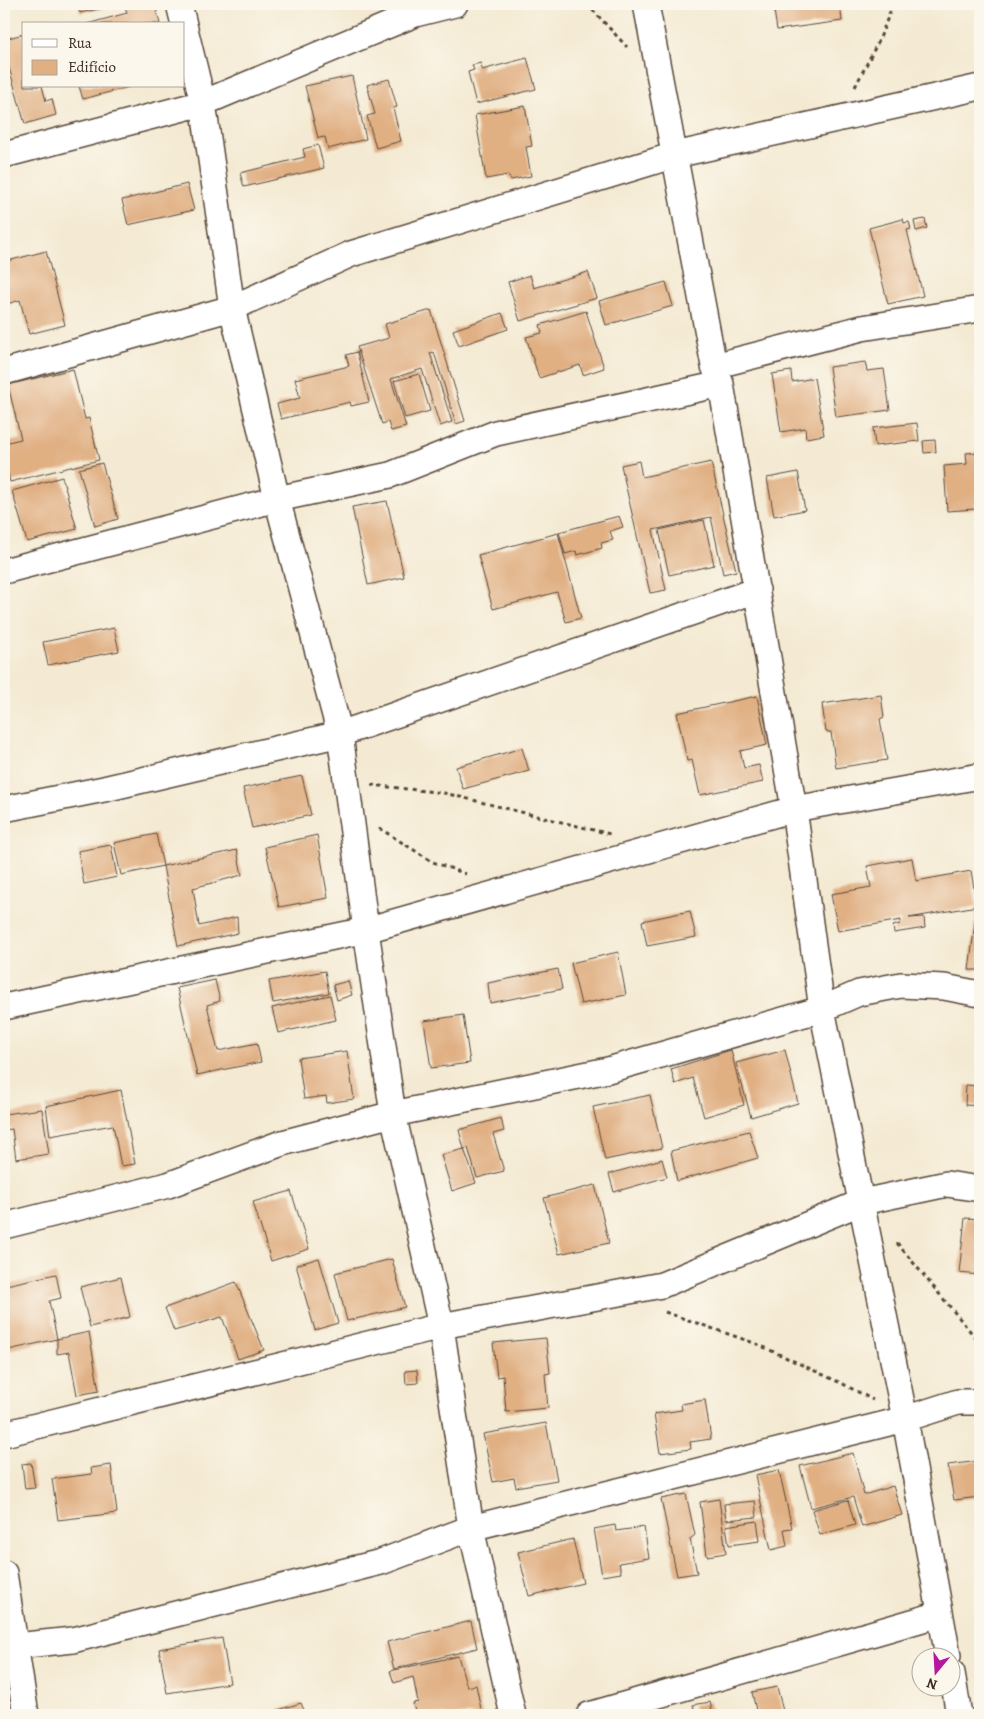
<svg xmlns="http://www.w3.org/2000/svg" width="984" height="1719" font-family="Alegreya,serif">
	<style>
		.building { fill: #e0af82 }
		.lines { fill: none; stroke-linecap: round; stroke-linejoin: round }
		.minor-casing { stroke: #574739; stroke-width: 28 }
		.path { stroke: #574739; stroke-width: 3; stroke-dasharray: 4 4; stroke-linecap: butt }
		.minor { stroke: #fff; stroke-width: 25 }
	</style>
	<rect width="100%" height="100%" fill="#fbf7ec"/>
	<filter id="ink" filterUnits="userSpaceOnUse"><feTurbulence type="fractalNoise" baseFrequency=".02" numOctaves="2"/><feDisplacementMap in="SourceGraphic" scale="10" xChannelSelector="R" yChannelSelector="G"/><feConvolveMatrix kernelMatrix="1 2 1 2 8 2 1 2 1" color-interpolation-filters="sRGB"/></filter>
	<filter id="wash" filterUnits="userSpaceOnUse"><feTurbulence type="fractalNoise" baseFrequency=".0096" numOctaves="4" result="noise"/><feDisplacementMap in="SourceGraphic" scale="20" xChannelSelector="R" yChannelSelector="G"/><feGaussianBlur stdDeviation="1.12" result="paint"/><feColorMatrix in="noise" values="0 0 0 0 0 0 0 0 0 0 0 0 0 0 0 0 0 1.4 0 .05"/><feComposite in="paint" operator="in"/></filter>
	<g filter="url(#wash)">
		<rect width="100%" height="100%" fill="#f4ead3"/>
		<g id="blocks">
			<!-- building -->
			<path class="building" d="M 78,4 L 118,4 L 118,5 L 80,13 Z
				M 135,4 L 155,4 L 160,24 L 87,24 L 127,13 L 125,6 Z
				M 773,4 L 840,4 L 842,21 L 777,30 Z
				M 24,34 L 24,86 L 42,86 L 46,101 L 52,99 L 56,115 L 25,124 L 4,50 L 4,39 Z
				M 527,58 L 536,89 L 476,104 L 468,72 L 474,70 L 472,65 L 481,63 L 482,70 Z
				M 352,76 L 366,139 L 328,149 L 325,137 L 318,138 L 305,86 Z
				M 389,79 L 397,107 L 393,108 L 401,141 L 376,148 L 367,116 L 375,114 L 367,85 Z
				M 79,86 L 128,86 L 129,87 L 83,99 Z
				M 525,106 L 532,146 L 526,147 L 531,176 L 511,180 L 508,175 L 486,179 L 475,115 Z
				M 318,145 L 324,168 L 244,187 L 240,173 L 305,157 L 303,149 Z
				M 187,184 L 194,210 L 128,225 L 122,200 Z
				M 903,219 L 904,223 L 909,222 L 911,229 L 907,230 L 923,296 L 888,304 L 869,228 Z
				M 925,219 L 927,228 L 916,231 L 914,221 Z
				M 46,251 L 65,325 L 29,334 L 20,300 L 4,305 L 4,262 Z
				M 588,272 L 597,298 L 520,321 L 508,282 L 530,275 L 534,288 Z
				M 666,282 L 673,306 L 606,325 L 599,301 Z
				M 431,310 L 465,421 L 456,424 L 434,352 L 430,353 L 452,422 L 440,426 L 422,369 L 391,379 L 406,427 L 391,431 L 388,422 L 382,424 L 357,347 L 389,338 L 385,324 Z
				M 586,311 L 604,368 L 583,375 L 580,365 L 539,378 L 526,337 L 542,333 L 540,325 Z
				M 502,313 L 508,329 L 459,346 L 453,330 Z
				M 357,352 L 369,402 L 351,406 L 350,402 L 281,419 L 277,404 L 300,398 L 295,379 L 349,366 L 346,355 Z
				M 865,362 L 867,371 L 884,369 L 890,410 L 836,417 L 829,367 Z
				M 73,369 L 85,419 L 89,418 L 99,460 L 10,482 L 4,459 L 4,443 L 21,439 L 8,385 Z
				M 791,371 L 792,382 L 814,378 L 824,435 L 806,438 L 805,428 L 781,432 L 772,374 Z
				M 419,374 L 430,411 L 405,418 L 394,381 Z
				M 917,423 L 919,441 L 875,446 L 873,428 Z
				M 935,440 L 936,452 L 924,453 L 923,441 Z
				M 980,452 L 980,502 L 975,502 L 976,509 L 947,511 L 944,466 L 967,464 L 966,453 Z
				M 639,461 L 642,477 L 711,462 L 736,571 L 723,574 L 711,517 L 653,530 L 666,590 L 650,593 L 621,465 Z
				M 102,463 L 118,519 L 95,526 L 79,469 Z
				M 798,472 L 805,510 L 774,516 L 767,478 Z
				M 62,477 L 77,529 L 27,542 L 12,491 Z
				M 387,501 L 404,577 L 368,585 L 352,507 Z
				M 619,516 L 623,527 L 610,531 L 613,540 L 601,543 L 602,548 L 577,555 L 576,551 L 565,554 L 559,532 Z
				M 704,520 L 714,565 L 669,575 L 659,530 Z
				M 558,533 L 581,618 L 566,622 L 557,592 L 493,609 L 478,555 Z
				M 114,628 L 119,651 L 48,665 L 43,642 Z
				M 881,695 L 884,717 L 880,719 L 887,760 L 836,768 L 831,732 L 826,732 L 822,704 Z
				M 757,696 L 767,745 L 740,751 L 744,768 L 759,765 L 763,782 L 700,795 L 692,760 L 687,761 L 677,713 Z
				M 522,748 L 529,771 L 463,789 L 456,767 Z
				M 302,776 L 311,815 L 252,828 L 243,788 Z
				M 156,834 L 163,866 L 121,875 L 114,843 Z
				M 317,835 L 328,898 L 279,907 L 265,847 Z
				M 111,845 L 117,877 L 84,884 L 78,851 Z
				M 237,850 L 242,875 L 193,888 L 199,926 L 237,917 L 238,933 L 178,946 L 163,866 Z
				M 912,858 L 916,881 L 971,871 L 977,906 L 909,918 L 924,917 L 925,928 L 894,933 L 893,926 L 900,924 L 901,920 L 838,931 L 831,894 L 871,887 L 867,866 Z
				M 977,906 L 980,906 L 980,970 L 969,970 Z
				M 690,911 L 696,937 L 647,946 L 642,921 Z
				M 618,952 L 626,995 L 581,1004 L 571,963 Z
				M 558,969 L 562,989 L 490,1003 L 488,983 Z
				M 325,971 L 329,993 L 273,1003 L 269,981 Z
				M 215,980 L 220,1001 L 207,1005 L 218,1051 L 257,1043 L 261,1062 L 197,1075 L 177,988 Z
				M 348,981 L 352,995 L 337,1000 L 333,985 Z
				M 330,995 L 336,1020 L 278,1033 L 272,1008 Z
				M 463,1015 L 470,1063 L 431,1068 L 424,1021 Z
				M 731,1050 L 744,1105 L 704,1117 L 693,1078 L 675,1084 L 671,1069 Z
				M 785,1050 L 798,1103 L 751,1117 L 736,1063 Z
				M 347,1051 L 354,1099 L 327,1103 L 326,1096 L 304,1099 L 298,1058 Z
				M 966,1085 L 980,1086 L 980,1106 L 965,1105 Z
				M 121,1090 L 135,1164 L 121,1166 L 113,1125 L 50,1136 L 46,1106 Z
				M 650,1095 L 662,1148 L 605,1160 L 593,1107 Z
				M 42,1109 L 49,1154 L 16,1159 L 12,1129 L 4,1130 L 4,1114 Z
				M 501,1118 L 504,1131 L 493,1134 L 504,1171 L 477,1178 L 468,1148 L 464,1149 L 476,1183 L 452,1191 L 441,1155 L 464,1149 L 459,1130 Z
				M 749,1131 L 758,1158 L 677,1181 L 671,1151 Z
				M 662,1159 L 667,1177 L 614,1192 L 609,1174 Z
				M 595,1185 L 609,1243 L 559,1254 L 544,1198 Z
				M 291,1191 L 309,1249 L 271,1261 L 253,1202 Z
				M 965,1218 L 980,1219 L 980,1275 L 959,1273 Z
				M 319,1258 L 338,1323 L 315,1330 L 296,1265 Z
				M 392,1259 L 405,1307 L 347,1321 L 335,1273 Z
				M 56,1274 L 61,1298 L 49,1301 L 57,1339 L 89,1332 L 99,1391 L 77,1395 L 69,1352 L 57,1354 L 57,1339 L 4,1351 L 4,1277 L 6,1285 Z
				M 121,1277 L 130,1317 L 90,1327 L 80,1287 Z
				M 236,1282 L 264,1350 L 238,1359 L 222,1317 L 174,1331 L 165,1308 Z
				M 546,1338 L 550,1373 L 545,1374 L 548,1408 L 506,1412 L 503,1376 L 497,1377 L 493,1343 Z
				M 417,1370 L 418,1383 L 406,1384 L 405,1371 Z
				M 705,1400 L 711,1439 L 690,1442 L 691,1449 L 660,1453 L 654,1414 L 682,1410 L 681,1404 Z
				M 546,1423 L 557,1480 L 516,1487 L 514,1478 L 493,1482 L 483,1434 Z
				M 853,1453 L 864,1495 L 893,1486 L 902,1515 L 862,1527 L 853,1497 L 811,1508 L 800,1466 Z
				M 979,1461 L 980,1497 L 954,1500 L 948,1465 Z
				M 31,1463 L 35,1488 L 25,1489 L 22,1464 Z
				M 111,1465 L 117,1513 L 58,1520 L 52,1479 L 92,1474 L 91,1468 Z
				M 779,1470 L 792,1528 L 784,1529 L 787,1546 L 771,1550 L 755,1475 Z
				M 686,1494 L 695,1535 L 690,1539 L 697,1573 L 677,1576 L 661,1499 Z
				M 719,1499 L 726,1553 L 707,1556 L 700,1502 Z
				M 848,1500 L 855,1525 L 820,1535 L 812,1510 Z
				M 755,1501 L 757,1517 L 726,1520 L 724,1504 Z
				M 757,1521 L 760,1541 L 729,1545 L 726,1526 Z
				M 615,1525 L 616,1531 L 644,1527 L 649,1558 L 619,1563 L 621,1573 L 602,1576 L 594,1529 Z
				M 573,1539 L 583,1583 L 529,1596 L 518,1552 Z
				M 471,1621 L 477,1648 L 394,1669 L 387,1642 Z
				M 222,1638 L 230,1683 L 167,1693 L 159,1649 Z
				M 458,1656 L 467,1687 L 476,1685 L 482,1714 L 477,1715 L 416,1715 L 413,1703 L 418,1702 L 413,1677 L 394,1683 L 390,1671 Z
				M 777,1687 L 784,1715 L 757,1715 L 752,1692 Z
				M 710,1702 L 713,1715 L 696,1715 L 693,1705 Z
				M 301,1703 L 306,1715 L 262,1715 Z"/>
		</g>
	</g>
	<g filter="url(#ink)">
		<use href="#blocks" fill-opacity="0" stroke="#574739" stroke-width="1"/>
		<g class="lines">
			<defs>
				<path id="minor" d="M 179,4 L 203,103 L 232,308 L 277,499 L 340,734 L 366,930 L 393,1114 L 441,1326 L 471,1528 L 513,1715
					M 646,4 L 714,366 L 721,384 L 794,809 L 822,1009 L 905,1419 L 948,1656
					M 4,155 L 203,103 L 415,14 L 455,4
					M 714,366 L 862,328 L 980,309
					M 4,372 L 232,308 L 351,254 L 675,155 L 980,87
					M 4,571 L 277,499 L 390,475 L 496,433 L 721,384
					M 4,809 L 104,789 L 340,734 L 757,590
					M 4,1007 L 366,930 L 794,809 L 980,776
					M 4,1226 L 168,1185 L 282,1143 L 393,1114 L 608,1070 L 822,1009 L 859,993 L 901,985 L 944,987 L 980,994
					M 4,1434 L 441,1326 L 662,1285 L 862,1202 L 947,1184 L 980,1189
					M 4,1573 L 26,1715
					M 4,1650 L 15,1646 L 73,1640 L 381,1562 L 471,1528 L 905,1419 L 958,1402 L 980,1402
					M 952,1673 L 959,1715
					M 589,1715 L 940,1614"/>
			</defs>
			<!-- minor casing -->
			<use href="#minor" class="minor-casing"/>
			<!-- path -->
			<path class="path" d="M 587,4 L 627,47
				M 855,87 L 880,38 L 893,4
				M 371,785 L 444,793 L 610,834
				M 379,828 L 433,862 L 466,874
				M 897,1243 L 980,1343
				M 665,1312 L 757,1344 L 843,1384 L 873,1400"/>
			<!-- minor -->
			<use href="#minor" class="minor"/>
		</g>
	</g>
	<!-- margin -->
	<rect width="984" height="1719" fill="none" stroke="#fbf7ec" stroke-width="20"/>
	<!-- legend -->
	<rect x="22" y="22" width="162" height="65" fill="#fbf7ec" stroke="#aea59a"/>
	<rect x="32" y="39" width="25" height="8" fill="#ffffff" stroke="#aea59a"/>
	<text x="68" y="48" font-size="15" fill="#3b2a1e">Rua</text>
	<rect x="32" y="60" width="25" height="15" fill="#e0af82" stroke="#aea59a"/>
	<text x="68" y="72" font-size="15" fill="#3b2a1e">Edifício</text>
	<!-- north arrow -->
	<g transform="translate(936 1672) rotate(198)"><circle r="24" fill="#fbf7ec" stroke="#aea59a"/>
	<path d="M0-4L9 19L0 12L-9 19Z" fill="#b5179e"/>
	<text y="-8" font-size="14" font-weight="bold" text-anchor="middle" fill="#3b2a1e">N</text>
	</g>
</svg>
